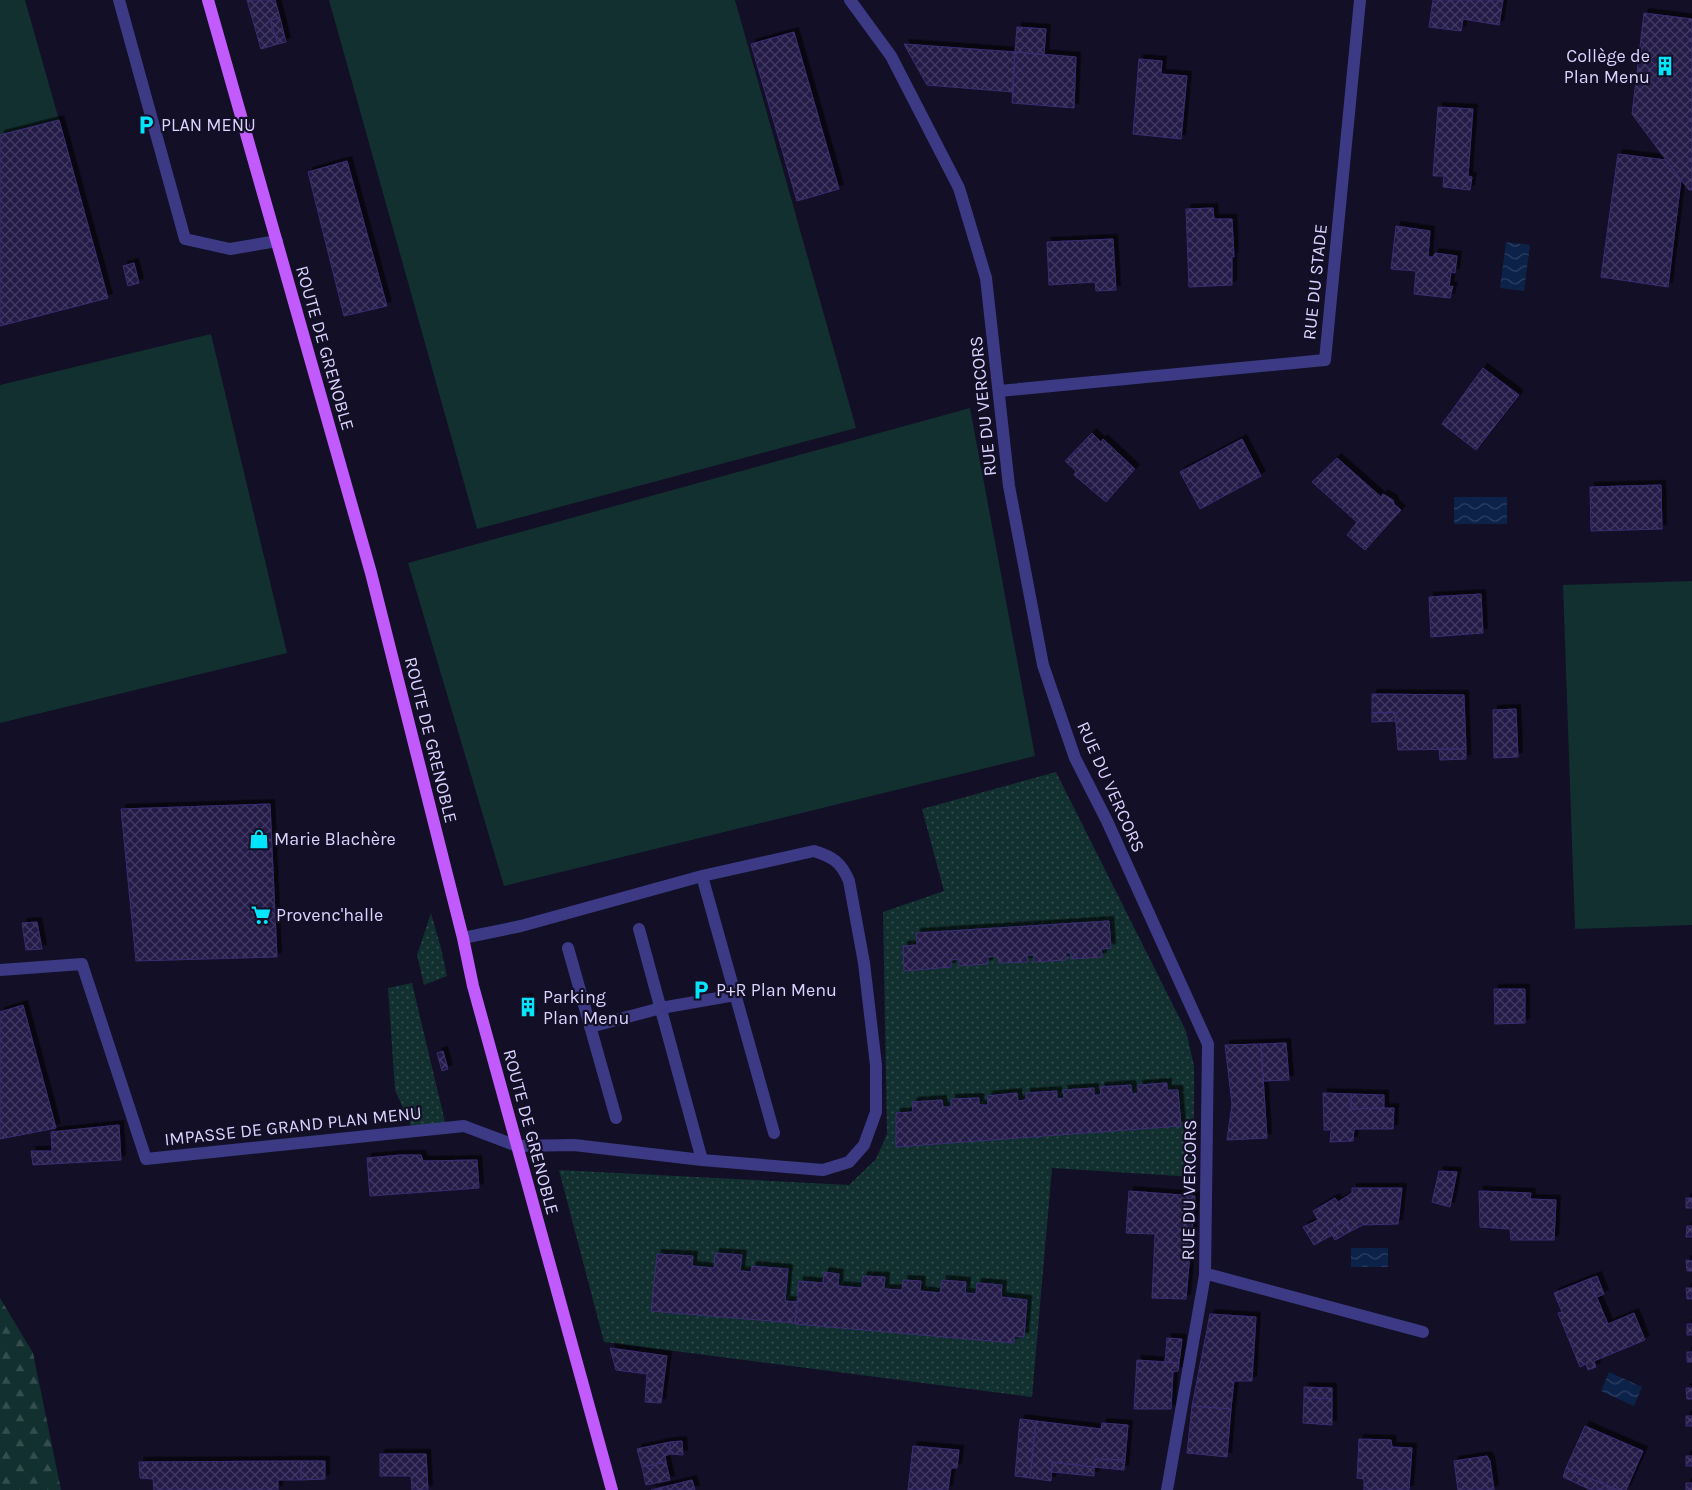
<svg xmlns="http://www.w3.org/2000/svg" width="1692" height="1490" font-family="Karla,sans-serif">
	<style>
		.grass { fill: url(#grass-dots) }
		.forest { fill: url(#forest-firs) }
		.park { fill: #12302f }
		.water { fill: url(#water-waves) }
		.building { fill: url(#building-cross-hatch); stroke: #3b2d73; filter: url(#shadow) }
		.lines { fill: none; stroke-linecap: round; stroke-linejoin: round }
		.service { stroke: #3d3a85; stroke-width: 12 }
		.minor { stroke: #3d3a85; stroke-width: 12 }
		.primary { stroke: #c25bff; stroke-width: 12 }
		.labels { text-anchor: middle; stroke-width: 4.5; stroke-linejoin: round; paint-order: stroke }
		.poi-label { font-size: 18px; fill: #d9d4ff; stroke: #130f26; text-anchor: start }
		.street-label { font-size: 18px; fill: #d9d4ff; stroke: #130f26 }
	</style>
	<defs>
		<pattern id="grass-dots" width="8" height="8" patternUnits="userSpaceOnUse" patternTransform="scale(1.25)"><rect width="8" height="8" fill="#12302f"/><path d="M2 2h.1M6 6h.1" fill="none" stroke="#344d4e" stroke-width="1.8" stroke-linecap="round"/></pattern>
		<pattern id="forest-firs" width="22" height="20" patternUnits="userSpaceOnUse" patternTransform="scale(1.25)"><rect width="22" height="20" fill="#12302f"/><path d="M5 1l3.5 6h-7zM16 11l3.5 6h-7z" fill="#344d4e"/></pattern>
		<pattern id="water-waves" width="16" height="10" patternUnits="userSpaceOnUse" patternTransform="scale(1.25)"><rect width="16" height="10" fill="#0c2248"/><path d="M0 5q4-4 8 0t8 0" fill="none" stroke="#2f4163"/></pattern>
		<pattern id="building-cross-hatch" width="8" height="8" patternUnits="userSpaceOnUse" patternTransform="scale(1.25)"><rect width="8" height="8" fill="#241b47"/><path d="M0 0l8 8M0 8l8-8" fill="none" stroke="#433b63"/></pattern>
		<filter id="shadow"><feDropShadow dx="4.5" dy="-4.5" stdDeviation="0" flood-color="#0009"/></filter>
	</defs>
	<rect width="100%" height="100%" fill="#130f26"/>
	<!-- grass -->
	<path class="grass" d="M 1056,772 L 1186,1031 L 1194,1066 L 1194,1177 L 1052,1168 L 1032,1397 L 604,1342 L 559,1170 L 849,1185 L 876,1159 L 887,1134 L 883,912 L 944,891 L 922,809 Z
		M 431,913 L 441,948 L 447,976 L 424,985 L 417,955 Z
		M 412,983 L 446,1126 L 413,1130 L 395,1090 L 388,988 Z"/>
	<!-- forest -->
	<path class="forest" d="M 0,1298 L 33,1353 L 61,1490 L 0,1490 Z"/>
	<!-- park -->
	<path class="park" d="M 0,0 L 25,0 L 59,120 L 0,135 Z
		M 329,0 L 735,0 L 856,428 L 477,529 Z
		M 211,334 L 287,653 L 0,723 L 0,385 Z
		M 970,408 L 1035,756 L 504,886 L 408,563 Z
		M 1692,581 L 1692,925 L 1575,929 L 1563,585 Z"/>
	<!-- water -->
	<path class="water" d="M 1506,242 L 1530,245 L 1524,291 L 1500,288 Z
		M 1454,497 L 1507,497 L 1507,524 L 1454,524 Z
		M 1351,1248 L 1388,1248 L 1388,1267 L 1351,1267 Z
		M 1609,1372 L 1642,1387 L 1634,1406 L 1601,1391 Z"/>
	<!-- building -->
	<path class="building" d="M 247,0 L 275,0 L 280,18 L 270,20 L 278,44 L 261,49 Z
		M 1433,0 L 1503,0 L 1499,25 L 1463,19 L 1461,31 L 1429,27 Z
		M 1644,13 L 1692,19 L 1692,190 L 1689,190 L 1681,180 L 1632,114 Z
		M 280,18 L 286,42 L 278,44 L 270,20 Z
		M 1017,27 L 1046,29 L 1044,55 L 1015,52 Z
		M 794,32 L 839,189 L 797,201 L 751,44 Z
		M 904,44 L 1015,52 L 1013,92 L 927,85 Z
		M 1015,52 L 1076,57 L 1074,108 L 1012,103 Z
		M 1139,59 L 1162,61 L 1161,74 L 1187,76 L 1181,139 L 1133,134 Z
		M 1438,107 L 1473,109 L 1468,176 L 1472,177 L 1470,190 L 1443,187 L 1444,176 L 1433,176 Z
		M 59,120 L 108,298 L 0,326 L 0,135 Z
		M 1618,154 L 1666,160 L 1681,180 L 1668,287 L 1601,277 Z
		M 347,161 L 387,306 L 344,316 L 308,172 Z
		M 1213,208 L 1214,219 L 1232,219 L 1234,257 L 1232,256 L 1232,285 L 1189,287 L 1186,209 Z
		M 1396,226 L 1430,231 L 1428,257 L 1433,257 L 1435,253 L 1457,256 L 1455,273 L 1451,272 L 1449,287 L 1453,286 L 1450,298 L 1414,294 L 1416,271 L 1391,269 Z
		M 1113,239 L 1116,290 L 1096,291 L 1095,282 L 1049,285 L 1047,242 Z
		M 134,263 L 139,283 L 128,286 L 123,266 Z
		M 1483,368 L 1519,395 L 1476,450 L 1442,424 Z
		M 1092,433 L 1101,442 L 1103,439 L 1135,469 L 1106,502 L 1074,475 L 1076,471 L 1065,461 Z
		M 1242,439 L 1261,476 L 1200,509 L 1180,472 Z
		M 1337,458 L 1381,497 L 1383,494 L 1393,500 L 1394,504 L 1401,510 L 1365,550 L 1347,535 L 1357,522 L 1312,482 Z
		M 1661,485 L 1662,529 L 1591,531 L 1590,487 Z
		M 1481,594 L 1483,633 L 1431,637 L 1429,597 Z
		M 1372,694 L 1464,695 L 1466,749 L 1398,750 L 1395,712 L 1372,713 Z
		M 1516,709 L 1518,757 L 1494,758 L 1493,710 Z
		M 1395,712 L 1396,721 L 1372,722 L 1372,713 Z
		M 1439,749 L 1466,749 L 1466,759 L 1440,760 Z
		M 270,804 L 277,957 L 136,961 L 121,809 Z
		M 1109,921 L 1111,948 L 1101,949 L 1102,957 L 1071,959 L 1071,953 L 1066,953 L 1066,960 L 1034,962 L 1034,955 L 1027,955 L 1028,962 L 999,963 L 998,956 L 988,957 L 988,964 L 959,966 L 959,959 L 951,960 L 951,967 L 904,971 L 903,946 L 917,945 L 916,933 Z
		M 37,922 L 42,949 L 26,950 L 22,923 Z
		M 1494,989 L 1525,989 L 1525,1023 L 1495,1024 Z
		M 528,998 L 533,1016 L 527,1017 L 522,999 Z
		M 23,1005 L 56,1128 L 0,1139 L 0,1012 Z
		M 1286,1043 L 1289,1080 L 1263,1081 L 1261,1044 Z
		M 1261,1044 L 1267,1138 L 1227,1140 L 1232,1104 L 1225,1045 Z
		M 443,1051 L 448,1069 L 442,1071 L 437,1053 Z
		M 1167,1083 L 1167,1090 L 1178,1090 L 1181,1126 L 896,1147 L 896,1113 L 913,1112 L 912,1102 L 942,1100 L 943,1107 L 951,1107 L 951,1099 L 979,1098 L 979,1105 L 988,1105 L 987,1096 L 1017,1093 L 1018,1101 L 1026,1100 L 1026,1093 L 1057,1091 L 1057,1099 L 1064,1098 L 1063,1090 L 1094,1088 L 1094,1095 L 1101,1095 L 1100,1087 L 1131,1085 L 1132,1094 L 1138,1093 L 1138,1085 Z
		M 1323,1093 L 1351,1094 L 1351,1109 L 1394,1108 L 1393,1129 L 1354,1129 L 1353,1141 L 1330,1142 L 1331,1130 L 1324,1130 Z
		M 1351,1094 L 1384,1095 L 1384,1108 L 1351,1109 Z
		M 119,1125 L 121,1160 L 33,1165 L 31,1151 L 52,1151 L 51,1132 Z
		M 400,1155 L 421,1155 L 423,1161 L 477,1160 L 479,1188 L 370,1196 L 367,1158 Z
		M 1439,1171 L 1457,1172 L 1450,1207 L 1432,1202 Z
		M 1352,1188 L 1402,1188 L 1398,1224 L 1363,1225 L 1351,1231 L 1345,1220 L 1329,1230 L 1332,1235 L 1314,1245 L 1303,1227 L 1318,1220 L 1313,1211 L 1335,1198 L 1338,1202 L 1352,1193 Z
		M 1129,1191 L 1195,1196 L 1186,1299 L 1152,1298 L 1155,1234 L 1126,1233 Z
		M 1479,1191 L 1531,1193 L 1530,1199 L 1556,1200 L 1554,1240 L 1511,1240 L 1510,1229 L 1480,1227 Z
		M 1686,1198 L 1692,1198 L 1692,1208 L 1686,1208 Z
		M 1345,1220 L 1351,1231 L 1335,1240 L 1329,1230 Z
		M 1687,1226 L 1692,1226 L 1692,1237 L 1686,1237 Z
		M 715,1253 L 742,1255 L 740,1271 L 751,1272 L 752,1266 L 788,1269 L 785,1301 L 797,1302 L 795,1323 L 651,1311 L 657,1254 L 693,1256 L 692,1266 L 714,1268 Z
		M 1686,1260 L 1692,1261 L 1692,1271 L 1687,1271 Z
		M 824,1272 L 839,1274 L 838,1286 L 862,1288 L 863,1276 L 885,1277 L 884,1289 L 902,1290 L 903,1280 L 921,1281 L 920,1291 L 940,1293 L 942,1280 L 966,1282 L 965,1293 L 976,1294 L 977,1283 L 1002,1285 L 1001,1297 L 1027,1300 L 1024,1337 L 1014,1336 L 1014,1343 L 795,1324 L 799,1281 L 823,1283 Z
		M 1597,1276 L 1604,1294 L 1597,1297 L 1589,1279 Z
		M 1589,1279 L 1608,1324 L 1634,1313 L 1645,1340 L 1594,1361 L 1596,1367 L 1588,1370 L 1586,1364 L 1580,1367 L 1558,1313 L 1562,1312 L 1554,1293 Z
		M 1686,1288 L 1692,1288 L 1692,1299 L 1687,1299 Z
		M 1210,1314 L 1256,1317 L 1252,1381 L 1234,1381 L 1231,1409 L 1192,1406 Z
		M 1687,1324 L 1692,1324 L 1692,1335 L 1687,1335 Z
		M 1167,1338 L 1182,1339 L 1179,1363 L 1165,1362 Z
		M 610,1348 L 667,1356 L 661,1403 L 645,1402 L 647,1374 L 616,1370 Z
		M 1687,1352 L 1692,1352 L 1692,1362 L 1687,1362 Z
		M 1137,1360 L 1179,1363 L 1178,1371 L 1173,1372 L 1171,1409 L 1134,1409 Z
		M 1304,1387 L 1332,1388 L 1332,1399 L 1304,1397 Z
		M 1686,1388 L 1692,1388 L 1692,1399 L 1687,1399 Z
		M 1304,1397 L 1332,1399 L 1332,1425 L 1303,1423 Z
		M 1192,1406 L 1231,1409 L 1227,1457 L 1187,1453 Z
		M 1686,1416 L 1692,1416 L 1692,1426 L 1686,1426 Z
		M 1020,1419 L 1036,1421 L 1030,1478 L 1015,1476 Z
		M 1036,1421 L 1101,1429 L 1102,1423 L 1128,1425 L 1125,1460 L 1095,1459 L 1094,1467 L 1052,1462 L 1051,1481 L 1030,1478 Z
		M 1585,1426 L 1643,1451 L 1626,1490 L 1617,1490 L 1566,1468 Z
		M 1359,1439 L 1391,1440 L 1392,1447 L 1412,1448 L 1409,1490 L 1364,1490 L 1364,1479 L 1357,1478 Z
		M 682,1441 L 683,1455 L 670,1454 L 670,1442 Z
		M 670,1442 L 670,1454 L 665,1456 L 666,1462 L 642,1467 L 637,1449 Z
		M 913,1446 L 959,1450 L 957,1468 L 951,1468 L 948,1490 L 908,1490 Z
		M 380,1454 L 426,1454 L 428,1490 L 412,1490 L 411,1476 L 380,1476 Z
		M 1487,1456 L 1490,1461 L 1494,1490 L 1458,1490 L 1454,1461 Z
		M 1686,1456 L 1692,1456 L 1692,1466 L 1686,1466 Z
		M 1095,1459 L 1125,1460 L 1124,1470 L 1094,1467 Z
		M 301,1461 L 301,1480 L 278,1480 L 278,1490 L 154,1490 L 153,1479 L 140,1478 L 139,1462 Z
		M 301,1461 L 325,1461 L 325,1479 L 301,1480 Z
		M 666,1462 L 670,1480 L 646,1485 L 642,1467 Z
		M 1052,1462 L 1094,1467 L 1094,1476 L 1052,1472 Z
		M 1566,1468 L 1617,1490 L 1591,1490 L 1563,1477 Z
		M 692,1480 L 695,1490 L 651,1490 Z
		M 1686,1483 L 1692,1483 L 1692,1490 L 1686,1490 Z"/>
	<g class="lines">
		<!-- service -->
		<path class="service" d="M 119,0 L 185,239 L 230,249 L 277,241
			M 702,876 L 774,1133
			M 639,929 L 702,1160
			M 463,938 L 521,926 L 702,876 L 814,851 C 833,857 841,862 849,881 L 864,963 L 876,1065 L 876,1112 L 864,1145 L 849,1162 L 823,1170 L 702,1160 L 574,1145 L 517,1146
			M 568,948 L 616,1118
			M 590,1027 L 661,1008 L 735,995"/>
		<!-- minor -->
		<path class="minor" d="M 850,0 L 891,56 L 959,188 L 986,278 L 1009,486 L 1043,665 L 1075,758 L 1107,821 L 1208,1044 L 1205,1275 L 1167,1490
			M 999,391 L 1325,360 L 1360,0
			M 0,970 L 82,964 L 146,1159 L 464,1126 L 517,1146
			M 1205,1275 L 1211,1275 L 1423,1332"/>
		<!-- primary -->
		<path class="primary" d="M 208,0 L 371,573 L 463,938 L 473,986 L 612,1490"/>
	</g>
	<!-- icons -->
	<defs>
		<symbol id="building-bare" viewBox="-9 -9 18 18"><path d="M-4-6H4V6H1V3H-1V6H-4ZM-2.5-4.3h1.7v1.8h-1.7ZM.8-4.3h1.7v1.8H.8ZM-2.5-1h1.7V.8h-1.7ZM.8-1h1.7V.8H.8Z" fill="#00e5ff" stroke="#130f26" stroke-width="2.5" paint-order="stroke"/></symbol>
		<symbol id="parking-bare" viewBox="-9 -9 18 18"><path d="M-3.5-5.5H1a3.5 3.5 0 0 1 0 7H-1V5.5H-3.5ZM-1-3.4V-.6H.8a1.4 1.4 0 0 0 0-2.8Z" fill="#00e5ff" stroke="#130f26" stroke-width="2.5" paint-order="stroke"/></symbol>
		<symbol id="shop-bare" viewBox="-9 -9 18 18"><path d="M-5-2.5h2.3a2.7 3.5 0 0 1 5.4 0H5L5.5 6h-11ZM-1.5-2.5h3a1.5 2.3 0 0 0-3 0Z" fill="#00e5ff" stroke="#130f26" stroke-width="2.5" paint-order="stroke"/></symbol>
		<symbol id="supermarket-bare" viewBox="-9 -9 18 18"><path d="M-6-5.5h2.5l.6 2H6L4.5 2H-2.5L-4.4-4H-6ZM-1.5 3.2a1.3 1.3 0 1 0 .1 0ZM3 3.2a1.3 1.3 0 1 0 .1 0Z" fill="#00e5ff" stroke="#130f26" stroke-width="2.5" paint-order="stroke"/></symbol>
	</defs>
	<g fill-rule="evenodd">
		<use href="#building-bare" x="1651" y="52" width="28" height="28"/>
		<use href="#parking-bare" x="132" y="111" width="28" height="28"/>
		<use href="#shop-bare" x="245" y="825" width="28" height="28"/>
		<use href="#supermarket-bare" x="247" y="901" width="28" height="28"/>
		<use href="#parking-bare" x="687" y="976" width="28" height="28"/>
		<use href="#building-bare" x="514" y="993" width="28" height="28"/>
	</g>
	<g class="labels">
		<!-- poi labels -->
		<g class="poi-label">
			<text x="1650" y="62" text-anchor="end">Collège de<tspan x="1650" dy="21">Plan Menu</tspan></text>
			<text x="161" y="131">PLAN MENU</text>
			<text x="274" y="845">Marie Blachère</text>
			<text x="276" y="921">Provenc'halle</text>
			<text x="716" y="996">P+R Plan Menu</text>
			<text x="543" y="1003">Parking<tspan x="543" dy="21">Plan Menu</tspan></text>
		</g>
		<!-- street labels -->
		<g class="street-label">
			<text transform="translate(1315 282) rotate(-84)" y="6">RUE DU STADE</text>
			<text transform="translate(325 348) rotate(74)" y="6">ROUTE DE GRENOBLE</text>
			<text transform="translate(983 406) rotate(-96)" y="6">RUE DU VERCORS</text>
			<text transform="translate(431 740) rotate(76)" y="6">ROUTE DE GRENOBLE</text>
			<text transform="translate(1111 787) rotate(66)" y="6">RUE DU VERCORS</text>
			<text transform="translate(293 1126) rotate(-6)" y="6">IMPASSE DE GRAND PLAN MENU</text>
			<text transform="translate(531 1132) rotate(75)" y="6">ROUTE DE GRENOBLE</text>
			<text transform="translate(1189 1190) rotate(-89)" y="6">RUE DU VERCORS</text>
		</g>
	</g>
</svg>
